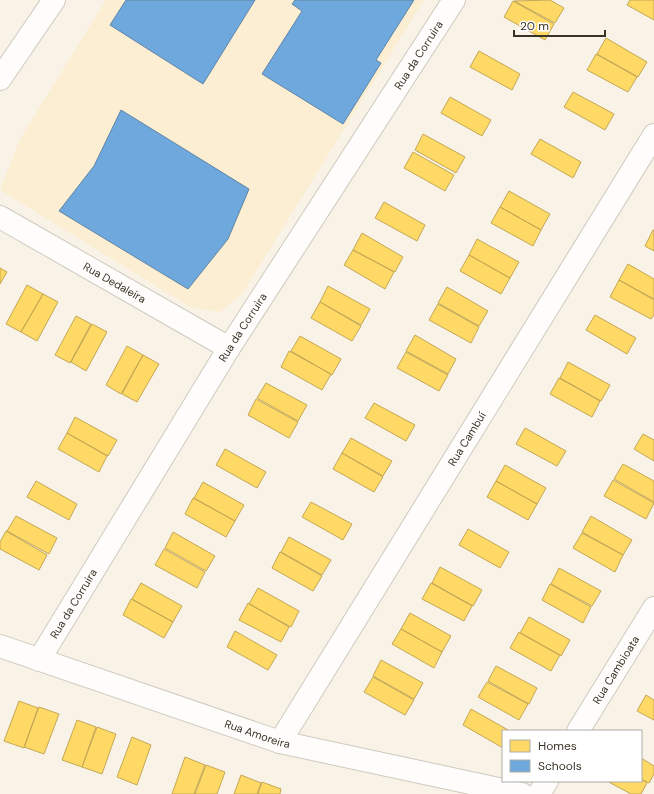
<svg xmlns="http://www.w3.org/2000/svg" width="654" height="794" font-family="'DM Sans',sans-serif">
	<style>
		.built { fill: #fceed2 }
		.homes { fill: #ffd966; stroke: #c4a753 }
		.schools { fill: #6fa8dc; stroke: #5f85a5 }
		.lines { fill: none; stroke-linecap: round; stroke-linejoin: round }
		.minor-casing { stroke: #cfcabf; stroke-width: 24 }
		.minor { stroke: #fefdfb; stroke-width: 22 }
		.labels { text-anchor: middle; stroke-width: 4; stroke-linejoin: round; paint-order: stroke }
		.street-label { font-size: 11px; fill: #393326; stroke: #fff }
	</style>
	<rect width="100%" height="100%" fill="#f8f2e7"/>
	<!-- built -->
	<path class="built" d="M 106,0 L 424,0 L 242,294 L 220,312 L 190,307 L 0,190 L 20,139 Z"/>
	<!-- homes -->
	<path class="homes" d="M 550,0 L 564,8 L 555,23 L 514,1 Z
		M 630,0 L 654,0 L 654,20 L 627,5 Z
		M 513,1 L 554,24 L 545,40 L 504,17 Z
		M 606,38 L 647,62 L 638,77 L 597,54 Z
		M 479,51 L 520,74 L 512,90 L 470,67 Z
		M 596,54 L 637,77 L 628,92 L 587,70 Z
		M 573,92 L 614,114 L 605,130 L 564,107 Z
		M 450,97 L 491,120 L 482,136 L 441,113 Z
		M 423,134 L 465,157 L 456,173 L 415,150 Z
		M 540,139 L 581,162 L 573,178 L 531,154 Z
		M 413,152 L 454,175 L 445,191 L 404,168 Z
		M 509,191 L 550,214 L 541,230 L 500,207 Z
		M 384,202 L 425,225 L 417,241 L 375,218 Z
		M 500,207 L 541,230 L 533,246 L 491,223 Z
		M 653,230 L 654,230 L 654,251 L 645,246 Z
		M 362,233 L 403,257 L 395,272 L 353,250 Z
		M 477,239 L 519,262 L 510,278 L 469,255 Z
		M 353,250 L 394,272 L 385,289 L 344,265 Z
		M 469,255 L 510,278 L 501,294 L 460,271 Z
		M 628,264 L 654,279 L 654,299 L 619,280 Z
		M 0,268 L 7,272 L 0,284 Z
		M 619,280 L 654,300 L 654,315 L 651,319 L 610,297 Z
		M 27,285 L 43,294 L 21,332 L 6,324 Z
		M 328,286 L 370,309 L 361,325 L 320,302 Z
		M 447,287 L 488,311 L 479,326 L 438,303 Z
		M 43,294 L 58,302 L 37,341 L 21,332 Z
		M 320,302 L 361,326 L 352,341 L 311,318 Z
		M 438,304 L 479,327 L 471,343 L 429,320 Z
		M 595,315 L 636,338 L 627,354 L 586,330 Z
		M 76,316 L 91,324 L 70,363 L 55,355 Z
		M 92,324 L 107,332 L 86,371 L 71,362 Z
		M 415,335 L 456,359 L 448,374 L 406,351 Z
		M 300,336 L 341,359 L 332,375 L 291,351 Z
		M 127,346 L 143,355 L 121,394 L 106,385 Z
		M 289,351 L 331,374 L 322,390 L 281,367 Z
		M 406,352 L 448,375 L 439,391 L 397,368 Z
		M 143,355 L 159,364 L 137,402 L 122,394 Z
		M 568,362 L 610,385 L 601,401 L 560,378 Z
		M 559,378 L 600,401 L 592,417 L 550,394 Z
		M 266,383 L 307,405 L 298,421 L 257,398 Z
		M 256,399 L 298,422 L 289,438 L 248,415 Z
		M 374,403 L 415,425 L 406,441 L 365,418 Z
		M 75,417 L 117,440 L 108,456 L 67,433 Z
		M 525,428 L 566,451 L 557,466 L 516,444 Z
		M 67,433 L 107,456 L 99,472 L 58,449 Z
		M 643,434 L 654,440 L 654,461 L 634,449 Z
		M 351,438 L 392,461 L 383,476 L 342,453 Z
		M 225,449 L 266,472 L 257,488 L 216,465 Z
		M 342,453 L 383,477 L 374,492 L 333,469 Z
		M 623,464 L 654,481 L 654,502 L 614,479 Z
		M 505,465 L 546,488 L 537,504 L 496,481 Z
		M 613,480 L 654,503 L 646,519 L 604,496 Z
		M 36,481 L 77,504 L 69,520 L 27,497 Z
		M 496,481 L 537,504 L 528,520 L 487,497 Z
		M 203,482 L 244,505 L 235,521 L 194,498 Z
		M 193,498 L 235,521 L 226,537 L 185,514 Z
		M 311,502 L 352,524 L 343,540 L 302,517 Z
		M 16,516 L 57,538 L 49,554 L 7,531 Z
		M 591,516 L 632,540 L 623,555 L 582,532 Z
		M 468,529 L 509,552 L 500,568 L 459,545 Z
		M 6,531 L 47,555 L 39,570 L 0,549 L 0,542 Z
		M 173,532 L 215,556 L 206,571 L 165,548 Z
		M 582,533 L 623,555 L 615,572 L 573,548 Z
		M 289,537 L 331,560 L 322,575 L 281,552 Z
		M 164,549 L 205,572 L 197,588 L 155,565 Z
		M 280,552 L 322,576 L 313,591 L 272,568 Z
		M 440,567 L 482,590 L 473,606 L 432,583 Z
		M 559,568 L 601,591 L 592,606 L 551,584 Z
		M 141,583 L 182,606 L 173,622 L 132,599 Z
		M 431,583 L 472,606 L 464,621 L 422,599 Z
		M 550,584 L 591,607 L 583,623 L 542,600 Z
		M 258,588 L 299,611 L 291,627 L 249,604 Z
		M 131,599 L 173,622 L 164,638 L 123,615 Z
		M 248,603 L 289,627 L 281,642 L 239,620 Z
		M 410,613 L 451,636 L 442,652 L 401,629 Z
		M 529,617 L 570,640 L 561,656 L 520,633 Z
		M 401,629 L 442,652 L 434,668 L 392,644 Z
		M 235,631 L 277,655 L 268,670 L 227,647 Z
		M 519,632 L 560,655 L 551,671 L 510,648 Z
		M 381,660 L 423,683 L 414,699 L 373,676 Z
		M 496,666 L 537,688 L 529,704 L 488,681 Z
		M 373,677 L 414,700 L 405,715 L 364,692 Z
		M 487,682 L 528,704 L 519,720 L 478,697 Z
		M 646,695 L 654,700 L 654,720 L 637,711 Z
		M 19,701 L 38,708 L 24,748 L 4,741 Z
		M 39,707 L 59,714 L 44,754 L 24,747 Z
		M 471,709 L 510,731 L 503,731 L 503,748 L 463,725 Z
		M 77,720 L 96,727 L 82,767 L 62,760 Z
		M 97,727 L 116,734 L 102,774 L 82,767 Z
		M 132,737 L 151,745 L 137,785 L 117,777 Z
		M 185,757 L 205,765 L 194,794 L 172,794 Z
		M 641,758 L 654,766 L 654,774 L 649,783 L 641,779 Z
		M 206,765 L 225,772 L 217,794 L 195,794 Z
		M 241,775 L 261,783 L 257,794 L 234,794 Z
		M 641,779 L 647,783 L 641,794 L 631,794 L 607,781 L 641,781 Z
		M 262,782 L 281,789 L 280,794 L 258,794 Z"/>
	<!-- schools -->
	<path class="schools" d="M 126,0 L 255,0 L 203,84 L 110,25 Z
		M 295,0 L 414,0 L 376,60 L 381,63 L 343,124 L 262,74 L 302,11 L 292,4 Z
		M 121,110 L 249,189 L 228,239 L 188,289 L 59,211 L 94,166 Z"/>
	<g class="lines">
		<defs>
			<g id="minor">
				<path d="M 0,79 L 54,0"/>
				<path id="s1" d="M 0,217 L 229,348"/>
				<path id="s2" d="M 0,646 L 280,742 L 522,794"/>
				<path id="s3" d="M 39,660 L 229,348 L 454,0"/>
				<path id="s4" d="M 578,731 L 654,608"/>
				<path id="s5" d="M 280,742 L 654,135"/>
				<path d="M 539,794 L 547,781"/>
			</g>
		</defs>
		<!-- minor casing -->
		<use href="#minor" class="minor-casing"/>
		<!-- minor -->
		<use href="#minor" class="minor"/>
	</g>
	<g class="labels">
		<!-- street labels -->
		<g class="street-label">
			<text dy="4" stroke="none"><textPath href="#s3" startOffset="714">Rua da Corruira</textPath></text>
			<text dy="4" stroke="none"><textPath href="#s1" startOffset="132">Rua Dedaleira</textPath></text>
			<text dy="4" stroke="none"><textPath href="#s3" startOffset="390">Rua da Corruira</textPath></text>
			<text dy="4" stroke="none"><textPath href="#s5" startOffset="356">Rua Cambuí</textPath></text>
			<text dy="4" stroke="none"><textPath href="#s3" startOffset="66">Rua da Corruira</textPath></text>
			<text dy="4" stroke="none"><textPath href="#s4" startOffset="72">Rua Cambioata</textPath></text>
			<text dy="4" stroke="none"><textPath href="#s2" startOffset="272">Rua Amoreira</textPath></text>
		</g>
	</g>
	<!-- legend -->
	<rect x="502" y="730" width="140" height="52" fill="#ffffff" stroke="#b0ada8"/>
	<rect x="510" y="740" width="20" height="12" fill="#ffd966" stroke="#b0ada8"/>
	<text x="538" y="750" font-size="12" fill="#393326">Homes</text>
	<rect x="510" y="760" width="20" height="12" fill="#6fa8dc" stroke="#b0ada8"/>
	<text x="538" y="770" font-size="12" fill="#393326">Schools</text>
	<!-- scale -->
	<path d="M514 30v6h91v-6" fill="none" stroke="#393326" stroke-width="2"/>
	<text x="520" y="30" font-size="12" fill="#393326" stroke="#ffffff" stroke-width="3" paint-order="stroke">20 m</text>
</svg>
